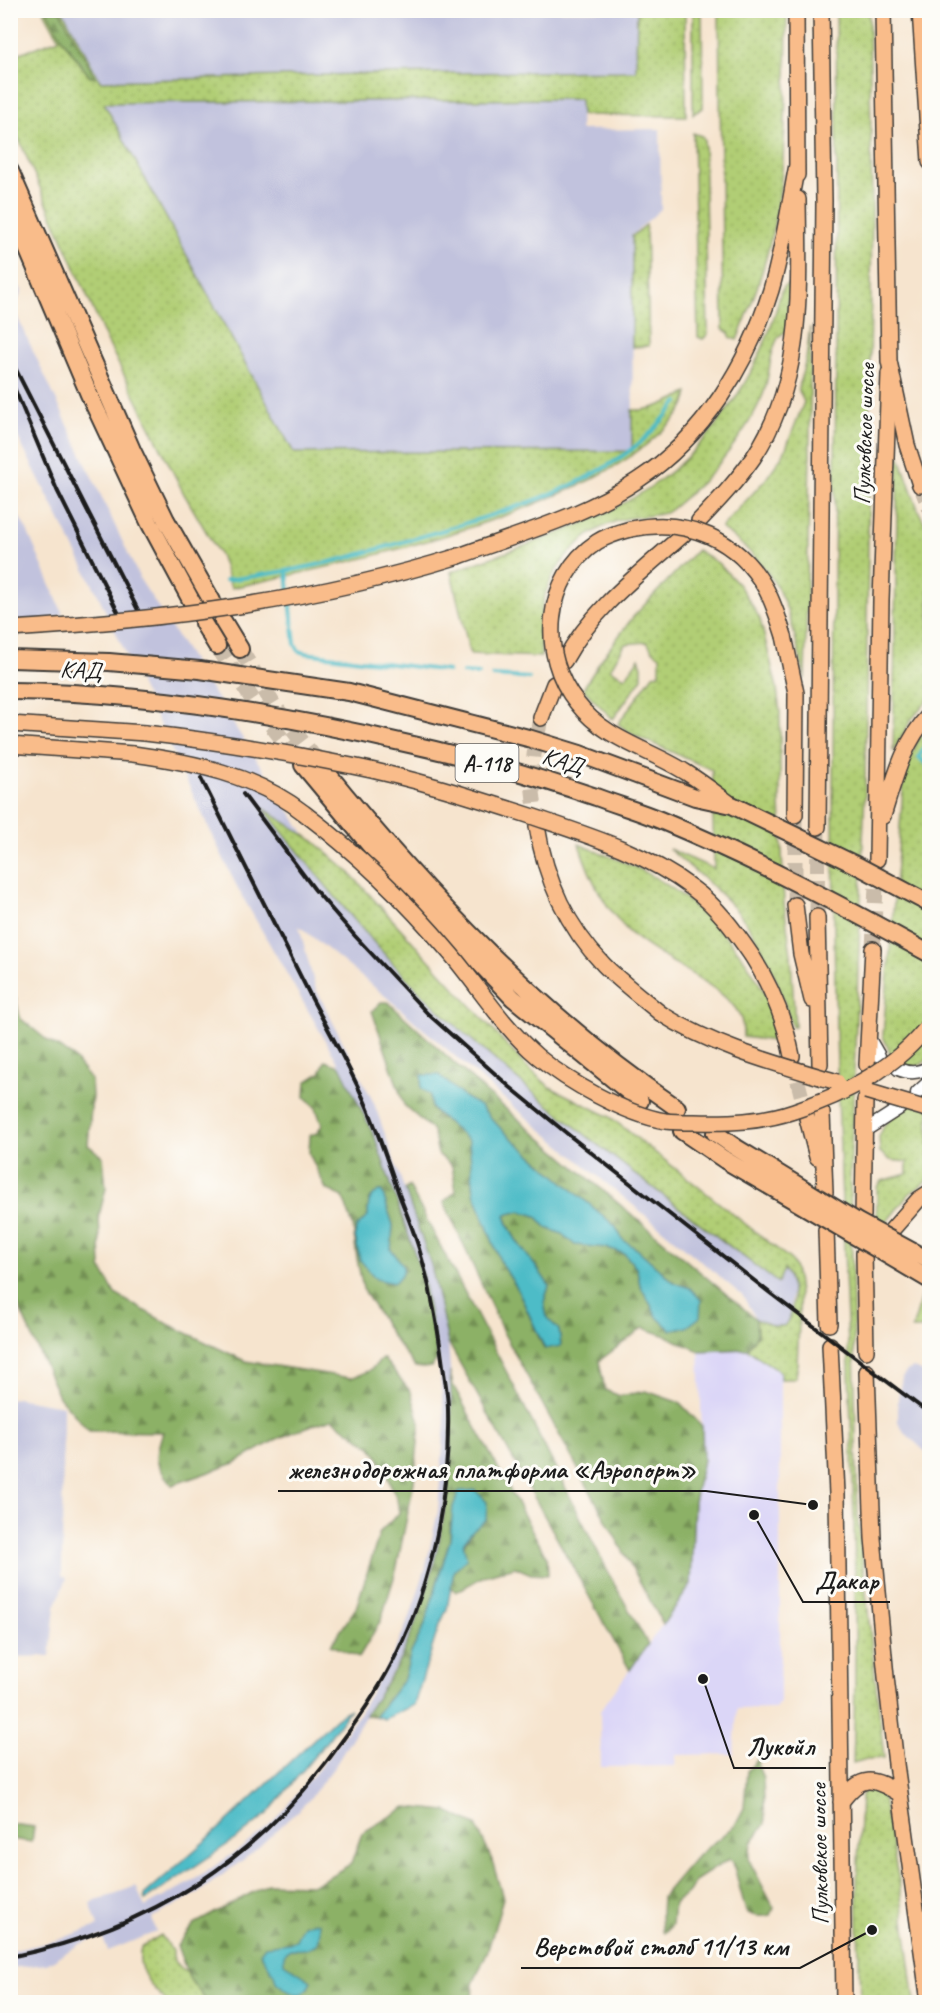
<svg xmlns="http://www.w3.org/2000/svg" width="940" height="2013" font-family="Caveat,sans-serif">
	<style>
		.built { fill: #dbd6f7 }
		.industrial { fill: #c1c2dd }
		.grass { fill: url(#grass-dots); stroke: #667548; stroke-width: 1.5 }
		.forest { fill: url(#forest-firs); stroke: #546641; stroke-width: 1.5; fill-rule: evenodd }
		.water { fill: #4ebcc7; stroke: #356c72; stroke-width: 1.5 }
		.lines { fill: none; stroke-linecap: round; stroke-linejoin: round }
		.stream { stroke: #4ebcc7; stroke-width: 4 }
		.primary-tunnel { stroke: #cabcaa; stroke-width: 15; stroke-dasharray: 15 8; stroke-linecap: butt }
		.trunk-tunnel { stroke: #cabcaa; stroke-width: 15; stroke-dasharray: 15 8; stroke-linecap: butt }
		.motorway-tunnel { stroke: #cabcaa; stroke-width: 16; stroke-dasharray: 16 8; stroke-linecap: butt }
		.tertiary-casing { stroke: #3d3a37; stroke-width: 15 }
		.primary-casing { stroke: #3d3a37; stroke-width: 18 }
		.trunk-casing { stroke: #3d3a37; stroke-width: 18 }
		.motorway-casing { stroke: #3d3a37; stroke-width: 20 }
		.tertiary { stroke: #fff; stroke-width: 12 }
		.primary { stroke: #f9bc8a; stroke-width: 15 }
		.trunk { stroke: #f9bc8a; stroke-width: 15 }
		.motorway { stroke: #f9bc8a; stroke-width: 16 }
		.rail { stroke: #1c1c1c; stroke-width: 4 }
		.primary-bridge-casing { stroke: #3d3a37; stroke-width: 18; stroke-linecap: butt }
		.trunk-bridge-casing { stroke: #3d3a37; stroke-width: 18; stroke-linecap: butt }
		.motorway-bridge-casing { stroke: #3d3a37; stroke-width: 20; stroke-linecap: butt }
		.primary-bridge { stroke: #f9bc8a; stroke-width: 15 }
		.trunk-bridge { stroke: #f9bc8a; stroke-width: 15 }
		.motorway-bridge { stroke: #f9bc8a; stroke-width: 16 }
		.labels { text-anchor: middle; stroke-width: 6; stroke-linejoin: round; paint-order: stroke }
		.shield { fill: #fdfcf7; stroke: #605f5e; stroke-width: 1.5 }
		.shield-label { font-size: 22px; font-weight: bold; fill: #1c1c1c }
		.street-label { font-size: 24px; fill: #1c1c1c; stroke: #fdfcf7 }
		.leader { fill: none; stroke: #1c1c1c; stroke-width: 2 }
		.callout-dot { fill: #1c1c1c; stroke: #fdfcf7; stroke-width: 2 }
		.callout-label { font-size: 26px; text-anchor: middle; font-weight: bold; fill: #1c1c1c; stroke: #fdfcf7; stroke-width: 6; stroke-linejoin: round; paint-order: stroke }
	</style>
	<defs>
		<pattern id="grass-dots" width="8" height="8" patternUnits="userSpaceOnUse" patternTransform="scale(1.5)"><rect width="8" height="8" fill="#b1ce74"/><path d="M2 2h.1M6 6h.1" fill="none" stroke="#98b064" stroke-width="1.8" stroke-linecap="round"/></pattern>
		<pattern id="forest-firs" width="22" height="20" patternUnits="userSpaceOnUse" patternTransform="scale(1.5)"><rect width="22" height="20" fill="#8cb166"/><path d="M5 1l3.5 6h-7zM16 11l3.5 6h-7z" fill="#728f53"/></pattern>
	</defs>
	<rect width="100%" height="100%" fill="#fdfcf7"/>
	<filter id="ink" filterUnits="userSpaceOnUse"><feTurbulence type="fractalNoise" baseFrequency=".0167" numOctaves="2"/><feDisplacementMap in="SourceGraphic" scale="12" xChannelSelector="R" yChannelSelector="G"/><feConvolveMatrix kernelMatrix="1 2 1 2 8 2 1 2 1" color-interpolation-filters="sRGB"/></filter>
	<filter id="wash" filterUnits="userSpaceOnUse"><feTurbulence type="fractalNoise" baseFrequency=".008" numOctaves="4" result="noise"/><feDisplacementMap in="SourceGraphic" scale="24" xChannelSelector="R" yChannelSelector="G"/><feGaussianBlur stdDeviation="1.35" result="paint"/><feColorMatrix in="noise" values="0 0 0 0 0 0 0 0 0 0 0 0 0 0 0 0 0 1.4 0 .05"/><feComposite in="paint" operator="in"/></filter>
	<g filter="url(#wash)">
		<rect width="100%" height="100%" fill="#f6e4ce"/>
		<!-- built -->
		<path class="built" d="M 747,1349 L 780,1372 L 780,1702 L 775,1708 L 737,1709 L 734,1754 L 676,1755 L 675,1766 L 601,1767 L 600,1711 L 691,1585 L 694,1502 L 703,1460 L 699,1351 Z"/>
		<!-- industrial -->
		<path class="industrial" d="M 63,11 L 637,11 L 636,71 L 362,74 L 100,81 Z
			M 581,99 L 580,130 L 660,129 L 661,209 L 632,235 L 633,451 L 294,453 L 104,103 Z
			M 10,271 L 22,291 L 14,310 L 141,581 L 311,844 L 547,1090 L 784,1268 L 790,1278 L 792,1286 L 790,1316 L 784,1326 L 774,1326 L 756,1319 L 743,1296 L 502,1097 L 390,1000 L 299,926 L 315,987 L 374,1103 L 431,1265 L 440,1299 L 448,1342 L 453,1407 L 452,1458 L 433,1571 L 417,1618 L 400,1659 L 335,1766 L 308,1801 L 278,1829 L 251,1854 L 198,1893 L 152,1918 L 156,1932 L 108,1951 L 102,1936 L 80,1944 L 47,1964 L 11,1968 L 11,1951 L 54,1941 L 98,1926 L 90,1903 L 136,1886 L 145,1907 L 191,1882 L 240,1849 L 270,1825 L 322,1765 L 357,1717 L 393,1655 L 411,1614 L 425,1570 L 438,1511 L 445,1422 L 438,1360 L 422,1275 L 375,1138 L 340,1066 L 238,889 L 97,593 L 11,424 Z
			M 10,501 L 27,530 L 63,614 L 11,634 Z
			M 913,1368 L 929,1374 L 929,1455 L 904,1432 L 898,1422 L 898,1399 L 902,1377 L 908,1370 Z
			M 17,1398 L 63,1406 L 62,1576 L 67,1578 L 55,1607 L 50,1656 L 11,1657 L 10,1399 Z"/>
		<!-- grass -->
		<path class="grass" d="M 869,10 L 872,210 L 865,790 L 850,1178 L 858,1520 L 884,1758 L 867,1759 L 853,1763 C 862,1505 840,1247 835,988 C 829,662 840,336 836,11 Z
			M 44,11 L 63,11 L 100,81 L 362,74 L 636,71 L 637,11 L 685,11 L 686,116 L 581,115 L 580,99 L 104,103 L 294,453 L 632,451 L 632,410 C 655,411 668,401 688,393 C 685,411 673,421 660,433 C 619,471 568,491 517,511 C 424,546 328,568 231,588 L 221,557 L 184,494 L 106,339 L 11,121 L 11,56 L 59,39 Z
			M 693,11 L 702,11 L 703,108 L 693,114 Z
			M 719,11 L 787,11 C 786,67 787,124 781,181 C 775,236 759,289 737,340 L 731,338 L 729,333 L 723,329 Z
			M 693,133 L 702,136 L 704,140 L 708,334 L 703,339 L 698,337 Z
			M 646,225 L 649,346 L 632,347 L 632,236 Z
			M 788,283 L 789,287 L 787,331 C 783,333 778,336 777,340 C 768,357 770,380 762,397 C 750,425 731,450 711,473 C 705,480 673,509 667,512 C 657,517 631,516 617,521 C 578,534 544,574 541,616 C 540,629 541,643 541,657 L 470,654 L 451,572 C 521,546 598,525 659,481 C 693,456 721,422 743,386 C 758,361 769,336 777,307 C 779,299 780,289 788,283 Z
			M 810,327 L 810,455 L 805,679 C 789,609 783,572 721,528 L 766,479 L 784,453 L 804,402 L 798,389 L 806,359 Z
			M 898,452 L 919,512 L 929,531 L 930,698 L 911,720 L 893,752 Z
			M 697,550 L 718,563 L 739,585 L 752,605 L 760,619 L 777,688 L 780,713 L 780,802 L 784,903 L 791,955 L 795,1027 L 792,1027 C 780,986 765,944 737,911 C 717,888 692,869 669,849 L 714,869 L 712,770 L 634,735 L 618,724 L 653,675 L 660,673 L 660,656 L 652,650 L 647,642 L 625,644 L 610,669 L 625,678 L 639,658 L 642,666 L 642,678 L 613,719 L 583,689 L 601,660 L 633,617 Z
			M 929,724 L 929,1059 L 920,1065 L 906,1068 L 891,1056 L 883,1036 L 904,777 L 917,742 Z
			M 263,808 L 314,841 L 348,871 L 526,1066 L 550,1087 L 610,1117 L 791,1260 C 805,1284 797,1341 797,1370 L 796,1376 L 793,1379 L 780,1379 L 780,1372 L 747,1349 L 757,1335 L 756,1319 L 774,1326 L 784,1326 C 797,1312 794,1284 784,1269 L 778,1283 C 663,1195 545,1109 439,1010 C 375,950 318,876 263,808 Z
			M 579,844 C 598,852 617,859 635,867 C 688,892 736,939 763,990 C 771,1006 776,1025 782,1042 L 743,1037 C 743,1029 743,1021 739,1014 C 725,985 655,958 629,932 C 605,908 589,876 579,844 Z
			M 929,1086 L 929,1180 L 909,1194 L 876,1235 L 877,1187 L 882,1181 L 907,1174 L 907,1162 L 890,1160 L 880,1152 L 879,1137 L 885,1124 Z
			M 929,1274 L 929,1329 L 912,1329 Z
			M 873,1788 L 880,1791 L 883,1799 L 899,1881 L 915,2002 L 860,2002 L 857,1884 L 861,1795 L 865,1791 Z
			M 161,1935 L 172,1951 L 174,1960 L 184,1971 L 195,1976 L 210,2002 L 167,2002 C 151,1987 135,1969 141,1947 Z"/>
		<!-- forest -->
		<path class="forest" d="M 47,11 L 60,11 L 95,77 L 90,77 L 62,39 Z
			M 16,999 L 20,1018 L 48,1041 L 72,1056 L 91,1080 L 92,1096 L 88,1145 L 103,1157 L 106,1188 L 99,1216 L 101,1267 L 115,1294 L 168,1324 L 245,1361 L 351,1378 L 369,1371 L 383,1358 L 411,1392 L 420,1423 L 414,1482 L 396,1571 L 381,1620 L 359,1657 L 331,1645 L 356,1608 L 380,1532 L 399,1513 L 397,1499 L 379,1458 L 370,1446 L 332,1419 L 307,1427 L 277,1439 L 235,1463 L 172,1485 C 154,1464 154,1457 163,1432 L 89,1431 L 59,1397 L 11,1289 L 10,1001 Z
			M 381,1002 L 388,1002 L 486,1092 L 756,1319 L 757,1335 L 747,1349 L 699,1351 L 664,1335 L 643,1328 L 599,1361 L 605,1390 L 620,1396 L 646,1391 L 680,1403 L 702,1426 L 703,1460 L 694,1502 L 691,1585 L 663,1624 L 503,1332 L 444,1202 L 456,1191 L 452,1166 L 438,1154 L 433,1131 L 404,1105 L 372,1011 ZM 439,1075 L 464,1097 L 480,1106 L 502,1130 L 615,1226 L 623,1240 L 637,1249 L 675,1283 L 690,1288 L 671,1330 L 658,1318 L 640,1285 L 637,1269 L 625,1254 L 608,1248 L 575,1245 L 562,1233 L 547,1228 L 536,1216 L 521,1211 L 505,1215 C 510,1230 518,1245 528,1258 C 535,1268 543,1275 549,1286 L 544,1302 L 547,1318 L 559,1330 L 561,1345 L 544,1349 L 517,1288 L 500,1261 L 474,1193 L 469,1141 L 431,1109 L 430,1095 Z
			M 325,1061 L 340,1066 L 375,1138 L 422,1275 L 438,1358 L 431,1367 L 423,1368 L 415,1367 L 392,1336 L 363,1289 L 357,1259 L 353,1226 L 343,1197 L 326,1189 L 309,1153 L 310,1135 L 317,1133 L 322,1125 L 316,1108 L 305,1097 L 306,1082 L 320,1073 ZM 382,1191 L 393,1225 L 391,1250 L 356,1228 L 368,1216 L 369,1199 Z
			M 409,1186 L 516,1390 L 610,1576 L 648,1644 L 630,1670 L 448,1342 L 431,1265 L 405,1190 Z
			M 450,1372 L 453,1385 L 547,1558 L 548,1575 L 531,1574 L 515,1567 L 484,1576 L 456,1592 L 450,1585 C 456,1565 461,1547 473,1530 L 450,1523 L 450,1539 L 425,1624 L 411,1653 L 404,1679 L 375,1716 L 365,1715 C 377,1696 392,1677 401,1657 C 442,1569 457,1468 450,1372 Z
			M 760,1757 L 758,1766 L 763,1778 L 765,1824 L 751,1843 L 749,1860 L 774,1908 L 771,1915 C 761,1917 755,1917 746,1912 L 733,1862 L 729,1859 L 695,1881 L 688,1894 L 674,1903 L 672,1925 L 664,1933 L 662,1931 L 661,1914 L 662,1897 L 695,1858 L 735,1825 L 744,1808 L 747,1771 Z
			M 406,1807 L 447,1811 L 476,1825 L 492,1860 L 503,1898 L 488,1950 L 473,1984 L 472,2002 L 207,2002 L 189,1978 L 177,1946 L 194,1924 L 268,1884 L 314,1885 L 351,1864 L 362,1833 Z
			M 11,1824 L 34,1827 L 32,1842 L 11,1839 Z"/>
		<!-- water -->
		<path class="water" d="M 422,1075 L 439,1075 L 464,1097 L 480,1106 L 502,1130 L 615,1226 L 623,1240 L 637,1249 L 675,1283 L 690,1288 L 701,1300 L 700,1317 L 687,1327 L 671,1330 L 658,1318 L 640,1285 L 637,1269 L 625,1254 L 608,1248 L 575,1245 L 562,1234 L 547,1228 L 536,1216 L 521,1211 L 505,1215 C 512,1243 535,1261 549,1286 L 544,1302 L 547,1318 L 559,1330 L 561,1346 L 545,1349 L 517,1288 L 500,1261 L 474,1192 L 469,1141 L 431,1108 L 430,1095 L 421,1088 Z
			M 382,1191 L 393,1225 L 391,1250 C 402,1262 411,1272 393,1283 L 376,1279 L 360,1260 L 355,1236 L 356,1228 L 368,1216 C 368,1203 368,1194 382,1191 Z
			M 475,1490 L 487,1502 L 486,1520 L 473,1530 L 463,1543 L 467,1559 L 454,1570 L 447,1609 L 438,1629 L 414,1705 L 384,1719 L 375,1716 L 404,1679 L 411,1653 L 425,1624 L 450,1540 L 453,1507 L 459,1491 Z
			M 350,1709 L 330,1737 L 268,1813 L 240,1836 L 145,1900 L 144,1895 L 222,1826 L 336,1718 Z
			M 311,1922 L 319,1923 C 323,1948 311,1951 290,1949 L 284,1955 L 284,1963 L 311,1981 C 304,2003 288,1993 276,1982 L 274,1974 L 260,1953 L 265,1946 L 289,1943 L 296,1940 L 303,1925 Z"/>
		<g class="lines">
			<!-- stream -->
			<path class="stream" d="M 287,571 L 289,593
				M 226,580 C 265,575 304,569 342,559 C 377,550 412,539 447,529 C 515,508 590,487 644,439 C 657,428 667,414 678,402
				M 290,600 L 295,644 L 299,651 L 305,653 L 448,671
				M 463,673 L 479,674
				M 493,676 L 529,678
				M 930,736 L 919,757 L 930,768"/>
		</g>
	</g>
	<g filter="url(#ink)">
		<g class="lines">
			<!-- primary-tunnel -->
			<path class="primary-tunnel" d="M 795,815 L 795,905
				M 817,917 L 818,827
				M 873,949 L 877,865
				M 792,1058 L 807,1118"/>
			<!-- trunk-tunnel -->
			<path class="trunk-tunnel" d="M 920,485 L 930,510
				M 537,826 L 532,783 L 534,755 L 541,718"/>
			<!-- motorway-tunnel -->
			<path class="motorway-tunnel" d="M 217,646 L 259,709 L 300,762
				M 240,649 L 273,704 L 321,766"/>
			<defs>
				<path id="tertiary" d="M 868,1037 L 879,1056
					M 898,1069 C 910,1074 918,1073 930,1067
					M 917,1093 L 930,1081
					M 864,1131 L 900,1108"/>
				<path id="primary" d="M 784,636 L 796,693 L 795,815
					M 10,724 L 145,733
					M 883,816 C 894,781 903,742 930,714
					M 818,827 L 824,201 L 821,10
					M 877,859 L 881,600 L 889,373
					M 795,905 L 801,954 L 812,1000
					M 817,917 L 820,1064
					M 752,956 C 771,986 785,1021 792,1056
					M 867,1065 L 873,949
					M 822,1113 L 825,1193
					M 807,1118 L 817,1157
					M 863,1216 L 865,1100
					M 826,1230 L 829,1324
					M 890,1232 L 919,1199 L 930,1192
					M 864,1253 L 866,1351
					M 830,1345 L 837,1494 L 844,2002
					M 867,1372 L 873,1538 L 886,1677 L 896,1764 L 929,2002
					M 841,1802 C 862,1774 872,1777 900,1794"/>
				<path id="trunk" d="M 796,10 L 797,175
					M 883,10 L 889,361 L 907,445 L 920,485
					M 920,10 L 930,162
					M 699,521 C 718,501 737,481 753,458 C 805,381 799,288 798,199
					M 459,556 C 519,534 585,516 638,480 C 704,437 748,364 771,290 C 783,249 789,207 797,165
					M 564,661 C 592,609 640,573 684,534
					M 541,718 L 554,684
					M 10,745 L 133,754
					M 537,826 C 545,878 567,927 604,965 C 621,982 641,997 660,1013"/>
				<path id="motorway" d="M 10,171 L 132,450 L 166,520 L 212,601
					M 10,208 L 89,394 L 150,524 L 193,604
					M 223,621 L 240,649
					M 203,623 L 217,646
					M 303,765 L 388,867 L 513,998 L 640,1101
					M 324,769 C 427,896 541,1016 677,1108
					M 682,1131 L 725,1160
					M 715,1133 L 735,1147"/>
			</defs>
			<!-- tertiary casing -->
			<use href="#tertiary" class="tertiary-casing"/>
			<!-- primary casing -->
			<use href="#primary" class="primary-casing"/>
			<!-- trunk casing -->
			<use href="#trunk" class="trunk-casing"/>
			<!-- motorway casing -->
			<use href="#motorway" class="motorway-casing"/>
			<!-- tertiary -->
			<use href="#tertiary" class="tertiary"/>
			<!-- primary -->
			<use href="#primary" class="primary"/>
			<!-- trunk -->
			<use href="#trunk" class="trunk"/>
			<!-- motorway -->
			<use href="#motorway" class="motorway"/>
			<!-- rail -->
			<path class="rail" d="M 10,358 L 138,610
				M 10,378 L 57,490 L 118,612
				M 243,794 L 315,890 L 355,936 L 428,1014 L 510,1087 L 570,1136 L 770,1293 L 930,1414
				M 10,1957 C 152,1928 259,1860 342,1741 C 362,1714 381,1686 396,1655 C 433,1580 450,1493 448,1409 C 448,1395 445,1380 443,1366 C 438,1328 431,1289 420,1252 C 415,1234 407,1215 400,1197 C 390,1168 380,1138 368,1109 C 352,1071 331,1035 312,999 C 275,925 238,852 201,778"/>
			<defs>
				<path id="primary-bridge" d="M 145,733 C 215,741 283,752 352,766 C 413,778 472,797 531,816 C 587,835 644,852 692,888 C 717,906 735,931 752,956
					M 732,805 C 717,794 703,783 687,773 C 650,749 605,740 577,703 C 538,655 544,577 597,542 C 608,535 620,532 631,529 C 687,517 738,539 766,589 C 774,604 779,620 784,636"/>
				<path id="trunk-bridge" d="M 10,629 C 164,620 311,602 459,556
					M 133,754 C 192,762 256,775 304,813 C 357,853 407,902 450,953 C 479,987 503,1027 537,1056 C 568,1082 625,1114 665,1121 C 674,1122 685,1122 694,1122 C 728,1123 762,1122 794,1111 C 844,1095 898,1067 930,1023
					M 660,1013 C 713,1047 777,1064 837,1082
					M 866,1091 L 930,1110"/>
				<path id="motorway-bridge" d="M 10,659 L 109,662 L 200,670 L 349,692 L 528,738 L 580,754 L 695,797 L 732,805 L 860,867 L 930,904
					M 10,691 C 145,692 279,714 409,744 C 473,758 534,776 596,797 C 617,805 639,811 660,820 C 754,859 841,905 930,954
					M 735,1147 L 858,1222 L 930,1261
					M 725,1160 L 930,1280"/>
			</defs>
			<!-- primary-bridge casing -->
			<use href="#primary-bridge" class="primary-bridge-casing"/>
			<!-- trunk-bridge casing -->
			<use href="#trunk-bridge" class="trunk-bridge-casing"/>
			<!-- motorway-bridge casing -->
			<use href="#motorway-bridge" class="motorway-bridge-casing"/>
			<!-- primary-bridge -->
			<use href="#primary-bridge" class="primary-bridge"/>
			<!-- trunk-bridge -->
			<use href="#trunk-bridge" class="trunk-bridge"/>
			<!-- motorway-bridge -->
			<use href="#motorway-bridge" class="motorway-bridge"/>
		</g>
	</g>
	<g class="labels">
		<!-- shield labels -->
		<rect class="shield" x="455.5" y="744" width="63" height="38" rx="4.5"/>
		<g class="shield-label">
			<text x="487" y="771">А-118</text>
		</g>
		<!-- street labels -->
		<g class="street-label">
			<text transform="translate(864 434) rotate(-88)" y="8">Пулковское шоссе</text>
			<text transform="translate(81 670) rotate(4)" y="8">КАД</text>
			<text transform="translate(563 761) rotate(18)" y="8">КАД</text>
			<text transform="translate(819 1854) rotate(-91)" y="8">Пулковское шоссе</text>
		</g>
	</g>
	<!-- callouts -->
	<path class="leader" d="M813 1505L706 1491H278M754 1515L803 1602H890M703 1679L734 1768H826M872 1930L800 1968H521"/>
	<g class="callout-dot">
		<circle cx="813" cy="1505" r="6"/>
		<circle cx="754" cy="1515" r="6"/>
		<circle cx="703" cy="1679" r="6"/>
		<circle cx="872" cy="1930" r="6"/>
	</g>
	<g class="callout-label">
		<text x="492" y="1478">железнодорожная платформа «Аэропорт»</text>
		<text x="847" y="1589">Дакар</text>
		<text x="780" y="1755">Лукойл</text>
		<text x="661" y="1955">Верстовой столб 11/13 км</text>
	</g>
	<!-- margin -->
	<rect width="940" height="2013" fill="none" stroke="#fdfcf7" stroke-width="36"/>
</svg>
